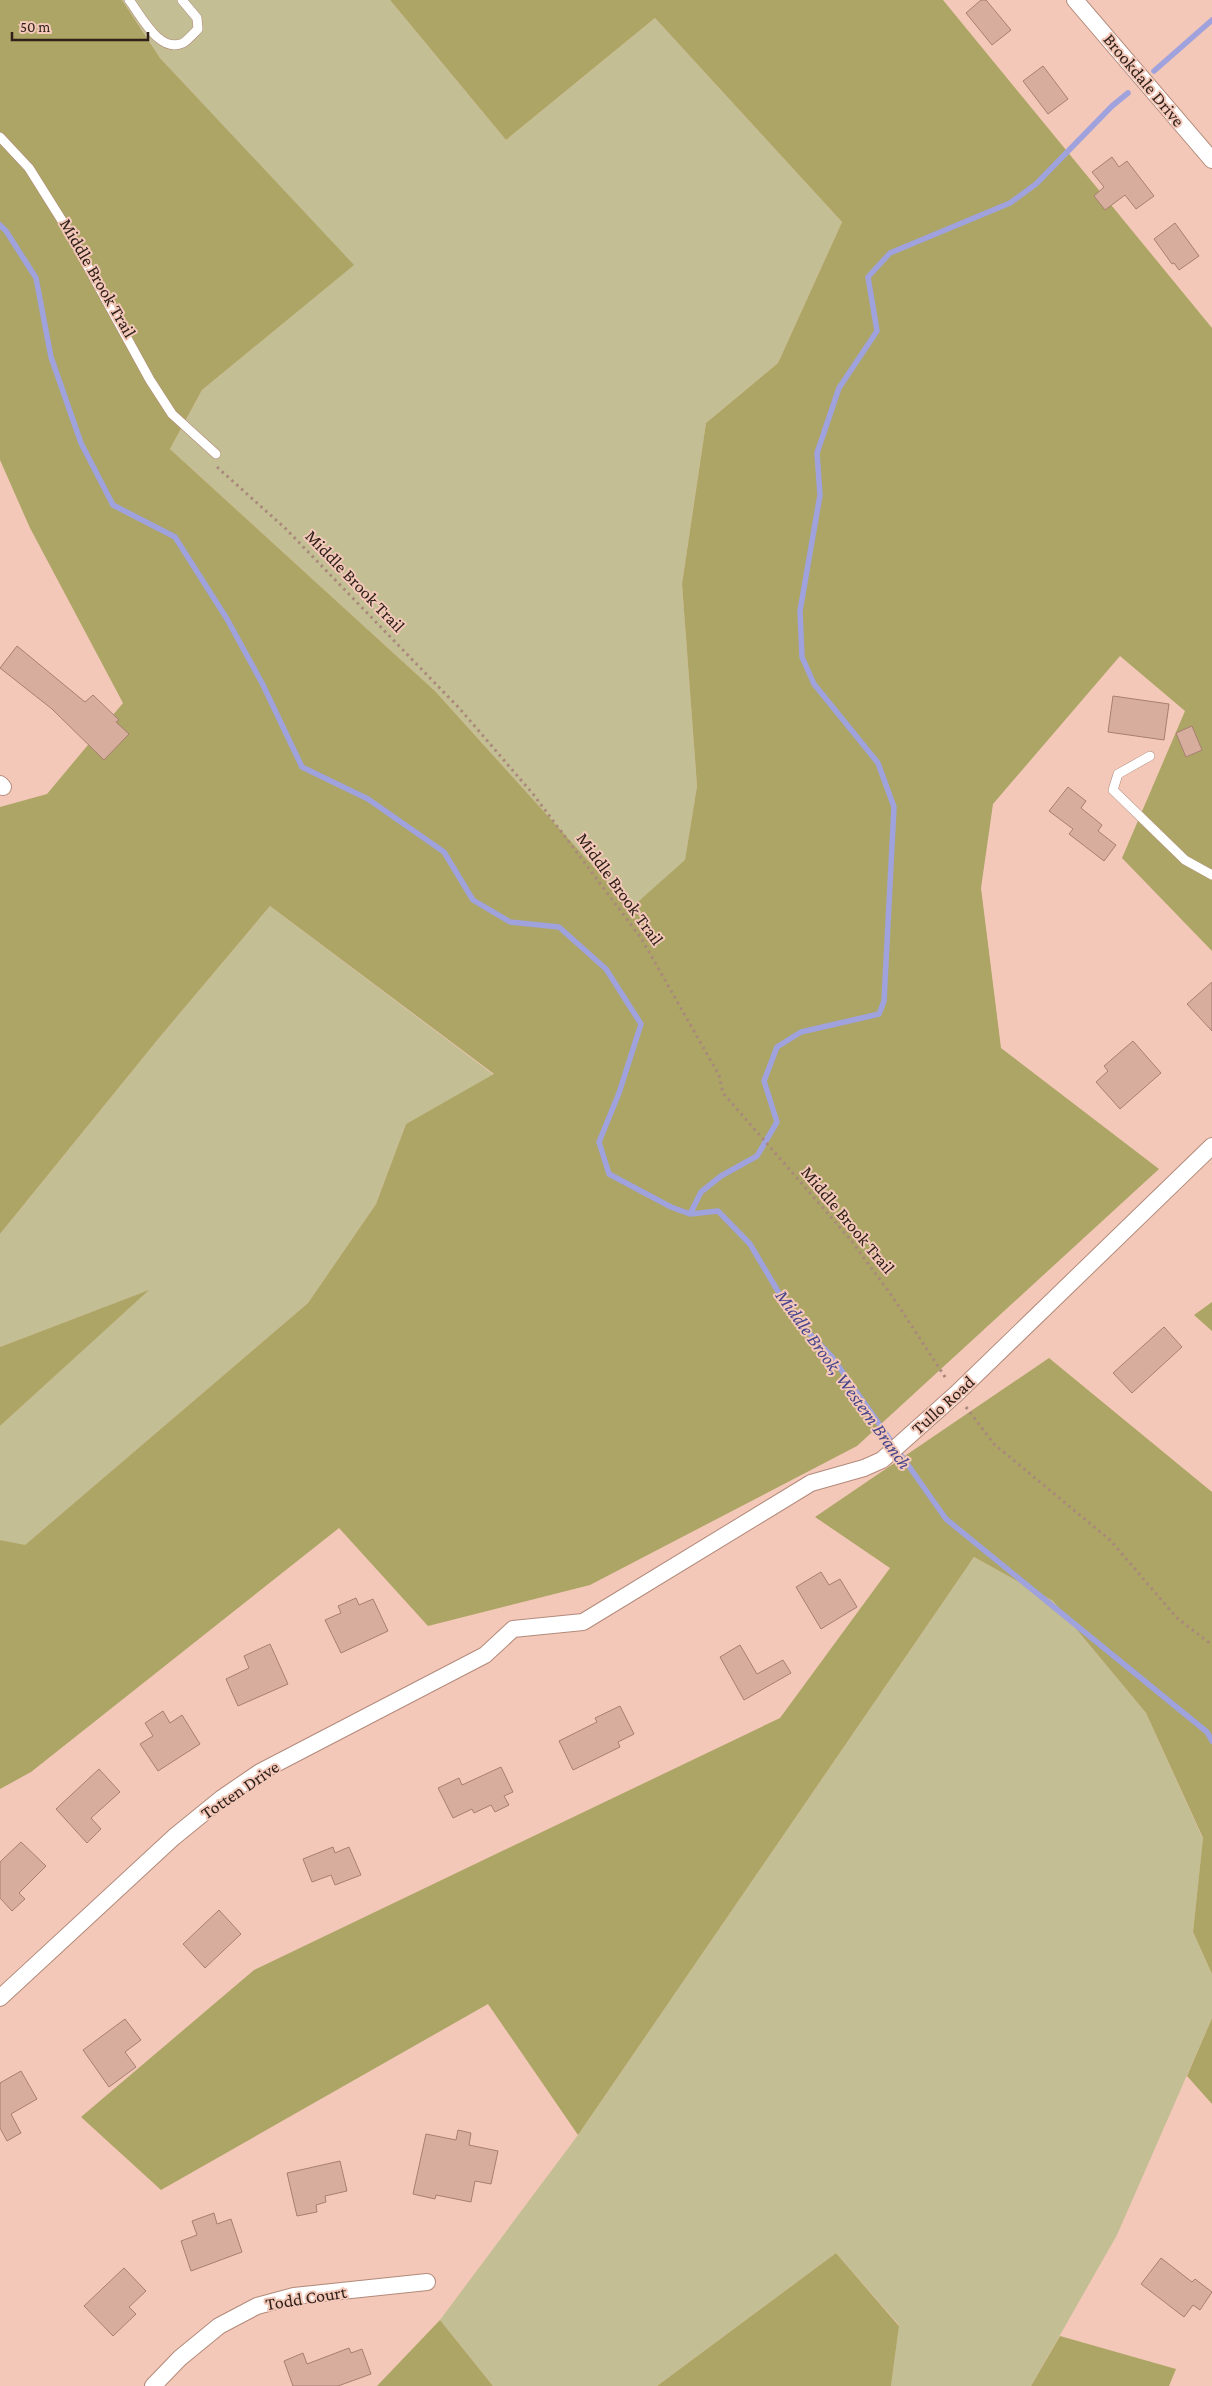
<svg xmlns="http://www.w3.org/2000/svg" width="1212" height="2386" font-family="'Crimson Pro',serif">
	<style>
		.green { fill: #c3be93 }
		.forest { fill: #ada565 }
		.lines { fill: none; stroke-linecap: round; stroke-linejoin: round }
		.stream { stroke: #9fa2dd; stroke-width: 5.5 }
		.building { fill: #d7ad9e; stroke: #a77f70 }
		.lane-casing { stroke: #b28a7b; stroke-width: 10 }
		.street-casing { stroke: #b28a7b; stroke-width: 18 }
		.path { stroke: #aa897d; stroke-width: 3; stroke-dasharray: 2.5 4; stroke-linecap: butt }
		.lane { stroke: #fff; stroke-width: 9 }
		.street { stroke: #fff; stroke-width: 16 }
		.labels { text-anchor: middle; stroke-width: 4; stroke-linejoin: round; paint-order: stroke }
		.street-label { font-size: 18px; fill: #30201a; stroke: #f3c8b8 }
		.water-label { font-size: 19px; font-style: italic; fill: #47458c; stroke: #f3c8b8 }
	</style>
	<rect width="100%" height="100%" fill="#f3c8b8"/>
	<!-- green -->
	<path class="green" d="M 122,0 L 390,0 L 506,140 L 655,18 L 842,222 L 778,363 L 706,423 L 682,584 L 697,786 L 685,861 L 631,908 L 435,691 L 170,449 L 202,390 L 353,265 L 160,58 Z
		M 270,906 L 494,1075 L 406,1124 L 376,1204 L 308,1303 L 24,1546 L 0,1540 L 0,1426 L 147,1291 L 0,1347 L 0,1234 L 159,1038 Z
		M 974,1557 L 1053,1601 L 1146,1713 L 1203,1839 L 1193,1932 L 1212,1974 L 1212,2018 L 1117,2235 L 1031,2386 L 891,2386 L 899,2325 L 836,2253 L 657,2386 L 493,2386 L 440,2320 L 578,2135 Z"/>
	<!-- forest -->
	<path class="forest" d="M 0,0 L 122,0 L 160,58 L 354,265 L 202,390 L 170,449 L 435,691 L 631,908 L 685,860 L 697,786 L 682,584 L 706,423 L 778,363 L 842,222 L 655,18 L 506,140 L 390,0 L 943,0 L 1212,328 L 1212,951 L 1122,858 L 1185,711 L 1120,656 L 993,804 L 981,888 L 1001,1048 L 1159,1169 L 857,1446 L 590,1585 L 428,1626 L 339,1528 L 31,1772 L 0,1789 L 0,1540 L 25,1545 L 308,1303 L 376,1204 L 406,1124 L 494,1074 L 270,906 L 159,1038 L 0,1234 L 0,807 L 47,794 L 123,703 L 30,528 L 0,460 Z
		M 149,1290 L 0,1426 L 0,1347 Z
		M 1212,1302 L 1212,1331 L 1194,1315 Z
		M 1049,1358 L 1212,1492 L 1212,1974 L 1193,1932 L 1203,1838 L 1146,1713 L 1053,1601 L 974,1557 L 578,2135 L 488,2004 L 161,2190 L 81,2117 L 254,1970 L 780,1718 L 890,1568 L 815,1517 Z
		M 1212,2018 L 1212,2104 L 1187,2076 Z
		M 836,2253 L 899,2326 L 891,2386 L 657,2386 Z
		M 440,2320 L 493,2386 L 377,2386 Z
		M 1060,2336 L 1176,2369 L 1169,2386 L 1031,2386 Z"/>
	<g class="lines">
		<!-- stream -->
		<path class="stream" d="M 1154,71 L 1212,20
			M 0,225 L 6,231 L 36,278 L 51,357 L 81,443 L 113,505 L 175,537 L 227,619 L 262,683 L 302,767 L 368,799 L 444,852 L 473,900 L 510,922 L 559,927 L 606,969 L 641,1024 L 619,1093 L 599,1142 L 609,1174 L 671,1207 L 690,1214 L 718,1211 L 750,1244 L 792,1315 L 832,1357 L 946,1519 L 1207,1732 L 1212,1741
			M 690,1214 L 701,1192 L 721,1176 L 757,1156 L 777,1122 L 764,1081 L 777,1047 L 801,1032 L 879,1014 L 884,1001 L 894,807 L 878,763 L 814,684 L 802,657 L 800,611 L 820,495 L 817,453 L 839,388 L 877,331 L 868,277 L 890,253 L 1010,203 L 1036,184 L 1112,106 L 1128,93"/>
	</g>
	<!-- building -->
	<path class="building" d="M 981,0 L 986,0 L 1011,30 L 992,45 L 966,13 Z
		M 1043,66 L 1068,99 L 1048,114 L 1023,81 Z
		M 1112,157 L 1119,167 L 1127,161 L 1154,196 L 1136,209 L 1125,195 L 1105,210 L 1094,196 L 1104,187 L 1092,172 Z
		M 1175,223 L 1199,256 L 1179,270 L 1174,263 L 1172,264 L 1154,239 Z
		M 17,646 L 85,702 L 93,695 L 119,720 L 116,722 L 129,734 L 104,760 L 52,709 L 0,668 Z
		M 1113,696 L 1169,704 L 1164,740 L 1108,732 Z
		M 1192,726 L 1202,750 L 1186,757 L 1176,733 Z
		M 1068,787 L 1086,801 L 1081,808 L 1102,825 L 1098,831 L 1116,845 L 1104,861 L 1069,834 L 1073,829 L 1049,811 Z
		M 1212,982 L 1212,1031 L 1187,1004 Z
		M 1133,1041 L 1161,1073 L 1120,1109 L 1096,1082 L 1108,1071 L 1104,1066 Z
		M 1164,1327 L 1182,1347 L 1132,1393 L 1113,1373 Z
		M 821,1572 L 829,1585 L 840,1579 L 857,1607 L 821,1629 L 796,1587 Z
		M 356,1598 L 359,1605 L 373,1599 L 388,1631 L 341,1653 L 325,1620 L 341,1613 L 338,1606 Z
		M 270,1644 L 288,1684 L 238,1706 L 226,1679 L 249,1668 L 244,1656 Z
		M 740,1645 L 757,1674 L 783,1660 L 791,1673 L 744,1700 L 720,1657 Z
		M 620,1706 L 634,1734 L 618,1742 L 620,1747 L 573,1770 L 559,1741 L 597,1722 L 595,1718 Z
		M 163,1711 L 170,1723 L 182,1715 L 200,1744 L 158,1771 L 140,1744 L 153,1736 L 145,1723 Z
		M 501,1767 L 513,1792 L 504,1796 L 509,1805 L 495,1812 L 491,1805 L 474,1813 L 472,1809 L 453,1818 L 438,1788 L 459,1778 L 462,1785 Z
		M 99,1769 L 120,1792 L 91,1818 L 101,1829 L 87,1843 L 56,1809 Z
		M 21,1842 L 46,1866 L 19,1893 L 25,1899 L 12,1911 L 0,1898 L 0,1862 Z
		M 333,1847 L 335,1853 L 349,1847 L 361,1875 L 335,1885 L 331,1875 L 312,1882 L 303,1859 Z
		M 219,1910 L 241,1934 L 205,1968 L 183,1944 Z
		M 125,2019 L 141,2040 L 125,2052 L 136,2067 L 109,2087 L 83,2050 Z
		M 21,2071 L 37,2099 L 11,2114 L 21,2133 L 7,2141 L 0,2128 L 0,2083 Z
		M 458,2130 L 471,2133 L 469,2145 L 498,2151 L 491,2184 L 475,2181 L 471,2202 L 436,2195 L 435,2199 L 413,2194 L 426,2134 L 456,2140 Z
		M 340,2161 L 347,2191 L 325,2196 L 326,2202 L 316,2205 L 317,2212 L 297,2216 L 287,2173 Z
		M 214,2213 L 217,2224 L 231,2219 L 242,2252 L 191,2271 L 181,2241 L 197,2235 L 192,2221 Z
		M 1161,2258 L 1192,2282 L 1195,2279 L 1212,2292 L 1200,2310 L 1193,2305 L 1184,2317 L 1141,2284 Z
		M 124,2268 L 146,2291 L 129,2307 L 136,2314 L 113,2336 L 84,2306 Z
		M 349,2348 L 351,2353 L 362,2349 L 371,2374 L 338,2386 L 293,2386 L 284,2361 L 303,2353 L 307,2364 Z"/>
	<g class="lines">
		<defs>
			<path id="lane" d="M 129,0 C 141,15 159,54 183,43 C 188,40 194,33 198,29 L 197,18 L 182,0
				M 0,137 L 29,168 L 66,227 L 150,380 L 172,414 L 216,454
				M 1150,756 L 1118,774 L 1113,790 L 1185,860 L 1212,875"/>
			<path id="street" d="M 1075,0 L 1212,160
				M 0,784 L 3,787
				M 0,1998 L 174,1837 L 222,1798 L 260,1772 L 485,1655 L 513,1629 L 583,1622 L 811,1483 L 864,1468 L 882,1460 L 956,1394 L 1212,1146
				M 153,2386 L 180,2358 L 219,2326 L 257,2306 L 294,2296 L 427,2282"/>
		</defs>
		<!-- lane casing -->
		<use href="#lane" class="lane-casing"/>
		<!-- street casing -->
		<use href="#street" class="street-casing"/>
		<!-- path -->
		<path class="path" d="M 217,467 L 286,529 L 460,709 L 533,794 L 641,938 L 719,1075 L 723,1093 L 850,1239 L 892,1296 L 947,1380
			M 966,1407 L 994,1444 L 1110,1540 L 1177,1618 L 1212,1645"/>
		<!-- lane -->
		<use href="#lane" class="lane"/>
		<!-- street -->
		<use href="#street" class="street"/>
	</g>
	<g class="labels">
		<!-- street labels -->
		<g class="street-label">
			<text transform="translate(1144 80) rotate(50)" y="6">Brookdale Drive</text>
			<text transform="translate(98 278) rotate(60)" y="6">Middle Brook Trail</text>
			<text transform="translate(355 581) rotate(46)" y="6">Middle Brook Trail</text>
			<text transform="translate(620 889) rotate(54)" y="6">Middle Brook Trail</text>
			<text transform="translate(848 1220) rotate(50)" y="6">Middle Brook Trail</text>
			<text transform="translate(943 1405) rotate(-42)" y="6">Tullo Road</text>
			<text transform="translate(240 1790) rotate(-34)" y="6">Totten Drive</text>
			<text transform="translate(306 2298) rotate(-9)" y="6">Todd Court</text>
		</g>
		<!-- water labels -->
		<g class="water-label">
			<text transform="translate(844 1379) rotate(54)" y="7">Middle Brook, Western Branch</text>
		</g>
	</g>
	<!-- scale -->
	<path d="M12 32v8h136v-8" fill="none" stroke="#30201a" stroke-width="2.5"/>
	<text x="20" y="32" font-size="15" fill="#30201a" stroke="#f3c8b8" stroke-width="4" paint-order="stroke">50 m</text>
</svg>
